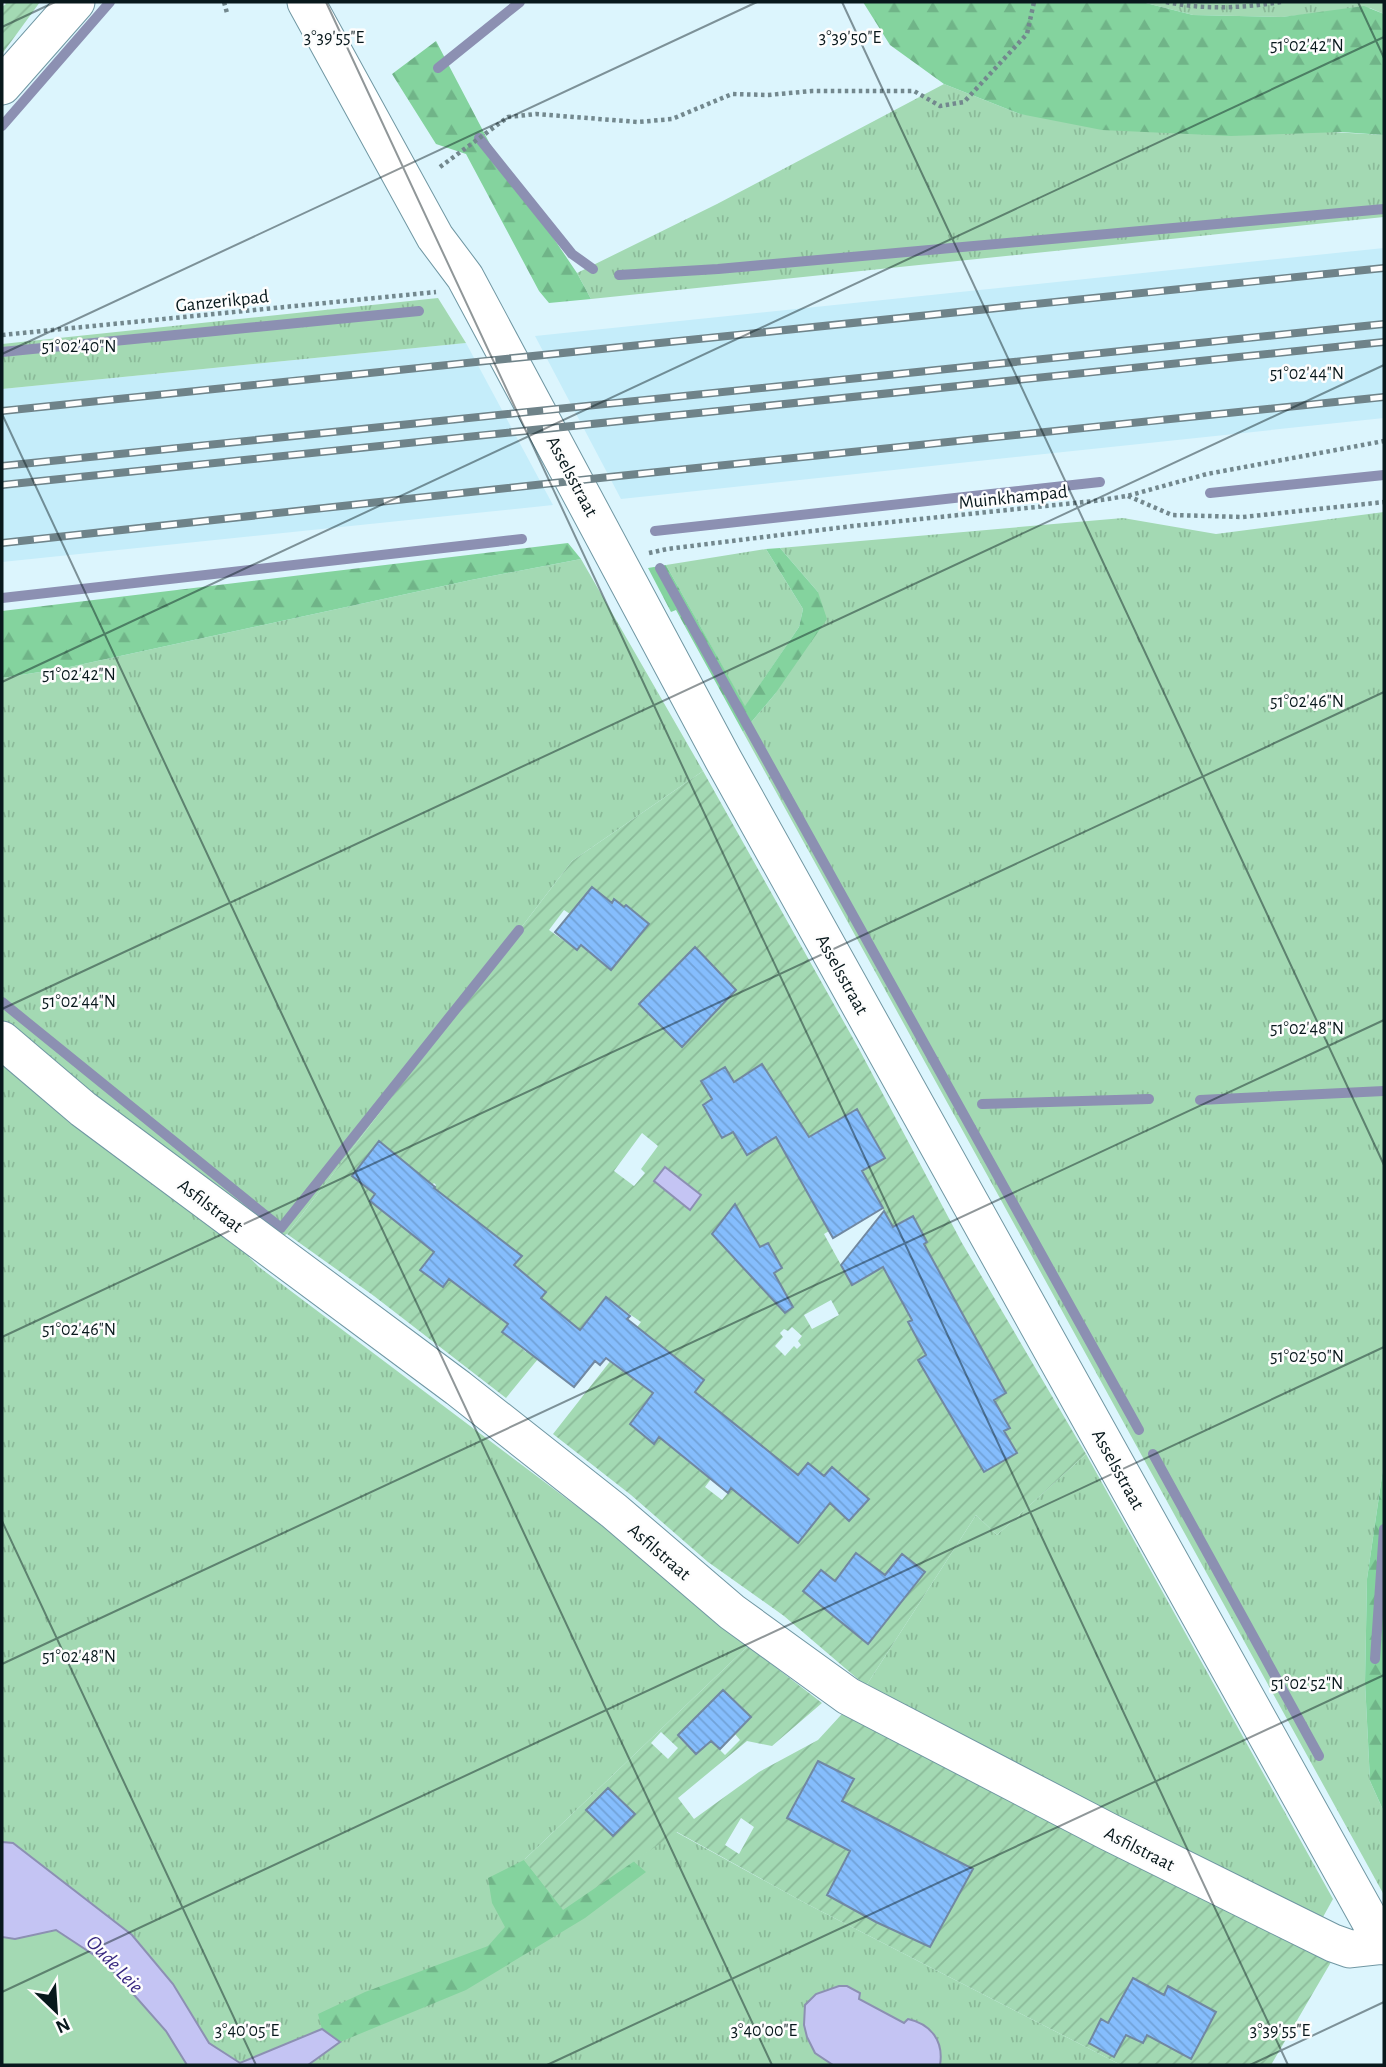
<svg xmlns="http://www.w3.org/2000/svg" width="1386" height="2067" font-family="'Alegreya Sans',sans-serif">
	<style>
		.built { fill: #c5edfa }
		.grass { fill: url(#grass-tufts) }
		.forest { fill: url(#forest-firs) }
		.park { fill: #a3d9b3 }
		.garden { fill: url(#garden-furrows); fill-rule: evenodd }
		.water { fill: #c4c4f3; stroke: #8c90b2; stroke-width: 2 }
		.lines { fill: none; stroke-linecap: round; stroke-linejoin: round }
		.stream { stroke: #8c90b2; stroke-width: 10 }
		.building { fill: url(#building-back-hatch); stroke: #7188a1; stroke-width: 2 }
		.minor-casing { stroke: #7097a3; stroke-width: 39 }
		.path { stroke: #73888e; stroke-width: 4.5; stroke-dasharray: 3.5 3.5; stroke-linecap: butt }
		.minor { stroke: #fff; stroke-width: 37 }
		.rail-casing { stroke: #6f8389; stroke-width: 8 }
		.rail { stroke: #fdfdfd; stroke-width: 5; stroke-dasharray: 16; stroke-linecap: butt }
		.ticks { fill: none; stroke: #08181c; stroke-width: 2; stroke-opacity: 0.45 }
		.labels { text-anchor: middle; stroke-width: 5; stroke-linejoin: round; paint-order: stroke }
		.street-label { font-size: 19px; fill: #08181c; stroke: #fdfdfd }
		.water-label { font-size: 21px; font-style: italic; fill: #382980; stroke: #fdfdfd }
		.ticks-label { font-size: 18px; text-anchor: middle; fill: #08181c; stroke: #fdfdfd; stroke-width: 5; stroke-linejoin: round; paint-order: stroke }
	</style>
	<defs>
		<pattern id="grass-tufts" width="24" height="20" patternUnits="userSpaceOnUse" patternTransform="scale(1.75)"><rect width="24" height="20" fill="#a3d9b3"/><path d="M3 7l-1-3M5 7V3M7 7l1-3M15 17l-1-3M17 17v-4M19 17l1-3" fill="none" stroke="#8bba99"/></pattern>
		<pattern id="forest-firs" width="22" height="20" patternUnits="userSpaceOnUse" patternTransform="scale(1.75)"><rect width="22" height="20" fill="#84d39e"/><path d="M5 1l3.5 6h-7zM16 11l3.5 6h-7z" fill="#70b488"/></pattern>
		<pattern id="garden-furrows" width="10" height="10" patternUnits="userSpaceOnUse" patternTransform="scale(1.75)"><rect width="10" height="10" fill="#a3d9b3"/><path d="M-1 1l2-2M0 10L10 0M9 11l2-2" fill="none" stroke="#8bba99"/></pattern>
		<pattern id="building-back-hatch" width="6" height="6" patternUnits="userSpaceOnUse" patternTransform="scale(1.75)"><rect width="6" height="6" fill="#85bdfd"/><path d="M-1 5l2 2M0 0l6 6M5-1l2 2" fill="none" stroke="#71a2d8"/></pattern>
	</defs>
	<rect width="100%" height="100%" fill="#dcf5fd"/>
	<!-- built -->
	<path class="built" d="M 1384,248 L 1384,418 L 621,499 L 535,336 Z
		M 466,343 L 553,505 L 2,562 L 2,389 Z"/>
	<!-- grass -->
	<path class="grass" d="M 1142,2 L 1384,2 L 1384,14 L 1370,8 L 1282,17 L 1193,15 Z
		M 944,84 L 1020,114 L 1384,135 L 1384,217 L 591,299 L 577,273 L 717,204 Z
		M 438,298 L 466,343 L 2,389 L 2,344 Z
		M 1384,512 L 1384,1462 L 1367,1579 L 1365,1682 L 1370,1781 L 1384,1812 L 1384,1895 L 743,732 L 775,694 L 818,592 L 780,548 L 1123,518 L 1216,534 Z
		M 766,549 L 803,609 L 799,627 L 745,707 L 666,565 Z
		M 581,559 L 703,771 L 572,861 L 287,1234 L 264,1245 L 249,1257 L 259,1267 L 595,1520 L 748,1646 L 525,1859 L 563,1909 L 676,1832 L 805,1903 L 1121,2065 L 308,2065 L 340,2042 L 322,2029 L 240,2063 L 209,2043 L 173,1984 L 65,1884 L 13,1843 L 2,1842 L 2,678 L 65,668 L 471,580 Z
		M 1086,1454 L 1333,1899 L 1318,1926 L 866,1686 L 976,1515 L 997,1535 Z"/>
	<!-- forest -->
	<path class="forest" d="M 863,2 L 1142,2 L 1193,15 L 1282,17 L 1364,6 L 1384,14 L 1384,135 L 1341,132 L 1231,136 L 1102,130 L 1020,114 L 944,84 L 890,45 Z
		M 436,41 L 490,144 L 577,273 L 591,299 L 549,303 L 539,291 L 466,154 L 436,144 L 392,74 Z
		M 568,543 L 581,559 L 471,580 L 65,668 L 2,678 L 2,611 Z
		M 780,548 L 818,592 L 827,619 L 775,694 L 743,732 L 676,610 L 671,612 L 648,568 L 666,565 L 745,706 L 799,627 L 803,609 L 766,549 Z
		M 1384,1462 L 1384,1812 L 1370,1781 L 1365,1682 L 1367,1579 Z
		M 524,1860 L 563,1909 L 633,1861 L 646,1872 L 585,1918 L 466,1990 L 340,2042 L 322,2029 L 318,2014 L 365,1992 L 488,1946 L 505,1927 L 492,1903 L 488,1878 Z"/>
	<!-- park -->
	<path class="park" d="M 56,1930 L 106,1963 L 166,2031 L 187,2065 L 2,2065 L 2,1937 L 15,1939 Z"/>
	<!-- garden -->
	<path class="garden" d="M 4,2 L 40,2 L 2,54 L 2,7 L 6,4 Z
		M 703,771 L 859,1049 L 962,1243 L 1086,1454 L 997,1535 L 976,1515 L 866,1686 L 784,1616 L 708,1562 L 631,1495 L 553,1434 L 641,1322 L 605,1297 L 550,1368 L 538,1359 L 506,1398 L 374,1296 L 287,1234 L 572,861 ZM 592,887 L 612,903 L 615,899 L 621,911 L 626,906 L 648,924 L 610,970 L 581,945 L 577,950 L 549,930 L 564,910 L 570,914 ZM 695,948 L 736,990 L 682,1047 L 639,1005 ZM 761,1064 L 793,1113 L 747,1155 L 733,1132 L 722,1138 L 703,1105 L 712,1099 L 702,1081 L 725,1067 L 734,1082 ZM 857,1110 L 885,1158 L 812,1201 L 790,1162 L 821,1144 L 816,1133 ZM 642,1133 L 658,1146 L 641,1169 L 645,1173 L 634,1186 L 614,1171 ZM 379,1141 L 432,1185 L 434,1183 L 436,1185 L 403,1227 L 370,1201 L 375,1194 L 352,1176 ZM 879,1202 L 893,1227 L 913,1216 L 927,1242 L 852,1285 L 824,1234 ZM 735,1204 L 760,1247 L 768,1243 L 782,1268 L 757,1282 L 712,1234 ZM 438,1246 L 522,1256 L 484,1305 L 449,1279 L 443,1287 L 421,1270 ZM 538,1285 L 546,1292 L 541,1298 L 526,1352 L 502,1332 ZM 831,1300 L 839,1315 L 812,1329 L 804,1315 ZM 792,1327 L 802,1336 L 798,1341 L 801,1345 L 797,1349 L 794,1346 L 785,1356 L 775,1346 L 783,1337 L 780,1333 L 784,1329 L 788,1331 ZM 988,1361 L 1006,1392 L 994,1400 L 1010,1428 L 972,1450 L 945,1385 ZM 704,1380 L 654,1443 L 653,1393 ZM 764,1448 L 722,1500 L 705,1487 L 711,1479 L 684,1457 ZM 808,1463 L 824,1476 L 833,1467 L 868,1499 L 830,1503 L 798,1542 L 776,1503 Z
		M 748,1646 L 822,1703 L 772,1746 L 747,1741 L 678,1798 L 694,1819 L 759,1772 L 818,1740 L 842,1714 L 1334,1957 L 1271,2065 L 1121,2065 L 805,1903 L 677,1832 L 563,1910 L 524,1860 ZM 723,1690 L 751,1718 L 735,1734 L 740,1740 L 725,1755 L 711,1741 L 696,1754 L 678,1735 ZM 661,1732 L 678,1748 L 668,1759 L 651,1743 ZM 818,1761 L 854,1779 L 823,1837 L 788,1818 ZM 608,1788 L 635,1814 L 613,1836 L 587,1810 ZM 741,1818 L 754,1827 L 739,1854 L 725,1845 ZM 842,1866 L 854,1873 L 840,1902 L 827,1895 Z"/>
	<!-- water -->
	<path class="water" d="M 665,1167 L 701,1195 L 690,1210 L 654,1181 Z
		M 2,1842 L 13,1843 L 132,1935 L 173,1984 L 209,2043 L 240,2063 L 322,2029 L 340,2042 L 308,2065 L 187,2065 L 166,2031 L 106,1963 L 56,1930 L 15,1939 L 2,1937 Z
		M 839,1986 L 847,1986 L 860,1993 L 859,1999 L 904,2023 L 908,2019 C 931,2024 944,2041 940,2065 L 833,2065 L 815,2053 L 807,2037 L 804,2025 L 805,2005 L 816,1994 Z"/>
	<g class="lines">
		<!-- stream -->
		<path class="stream" d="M 438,68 L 520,2
			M 2,126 L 110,2
			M 479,138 L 572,254 L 593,269
			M 619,275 L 718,269 L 1384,209
			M 2,352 L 419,311
			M 1210,493 L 1384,475
			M 655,531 L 1100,482
			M 660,568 L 1139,1430
			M 2,598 L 522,539
			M 2,1002 L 281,1228 L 519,930
			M 1200,1100 L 1384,1091
			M 982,1104 L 1149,1099
			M 1153,1454 L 1319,1756
			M 1375,1659 L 1384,1529"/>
	</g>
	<!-- building -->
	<path class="building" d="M 592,887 L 612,903 L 614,899 L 624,907 L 626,905 L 649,924 L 611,970 L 581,945 L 577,950 L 555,932 Z
		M 695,947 L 736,990 L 682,1047 L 639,1004 Z
		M 762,1064 L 809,1137 L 857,1109 L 885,1158 L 862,1171 L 883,1208 L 833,1238 L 776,1137 L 747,1155 L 733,1132 L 722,1138 L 703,1105 L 712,1099 L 701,1081 L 725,1067 L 734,1082 Z
		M 379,1141 L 435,1187 L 434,1188 L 522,1256 L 514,1265 L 546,1292 L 541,1298 L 580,1330 L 606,1297 L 630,1316 L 627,1319 L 704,1380 L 695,1392 L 798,1475 L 808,1463 L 824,1476 L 832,1467 L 869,1499 L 849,1521 L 830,1503 L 798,1543 L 731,1488 L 728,1493 L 659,1437 L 654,1444 L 630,1424 L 653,1393 L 606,1358 L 600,1365 L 595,1361 L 574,1387 L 502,1332 L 508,1324 L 449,1279 L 443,1287 L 420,1270 L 434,1252 L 370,1201 L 375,1194 L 352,1176 Z
		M 735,1204 L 760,1247 L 768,1243 L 782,1268 L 774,1273 L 793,1307 L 785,1313 L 712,1234 Z
		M 884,1211 L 893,1227 L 913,1216 L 927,1242 L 924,1244 L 1006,1393 L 994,1400 L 1010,1428 L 1004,1431 L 1017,1453 L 984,1472 L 918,1360 L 926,1355 L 908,1322 L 912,1320 L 883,1267 L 852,1285 L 841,1265 Z
		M 856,1553 L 885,1575 L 902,1554 L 925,1572 L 868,1644 L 803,1591 L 821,1570 L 835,1581 Z
		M 723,1690 L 751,1717 L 720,1749 L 711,1741 L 696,1754 L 678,1735 Z
		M 818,1761 L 854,1779 L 842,1801 L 973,1869 L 930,1947 L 876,1922 L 827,1895 L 850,1851 L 787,1818 Z
		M 608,1788 L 635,1814 L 613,1836 L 586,1810 Z
		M 1133,1978 L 1164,1995 L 1168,1986 L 1216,2012 L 1191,2059 L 1147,2035 L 1143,2043 L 1126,2035 L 1114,2057 L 1089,2043 L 1101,2019 L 1108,2023 Z"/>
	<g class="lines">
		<defs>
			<path id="minor" d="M 306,2 L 435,237 L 465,277 L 723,759 L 1384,1946
				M 2,86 L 76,2
				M 2,1040 L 83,1109 L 458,1388 L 614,1511 L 732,1612 L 848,1696 L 1109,1832 L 1333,1943 L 1350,1949 L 1384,1945"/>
		</defs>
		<!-- minor casing -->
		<use href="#minor" class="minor-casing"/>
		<!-- path -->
		<path class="path" d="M 224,2 L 227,13
			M 1166,2 C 1205,10 1242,8 1281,2
			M 440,167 L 508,117 L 536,114 L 638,122 L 672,119 L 732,94 L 768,95 L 812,91 L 914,91 L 940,106 L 964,102 L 1027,34 L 1034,2
			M 2,335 L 436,292
			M 1128,496 L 1172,515 L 1243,517 L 1384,502
			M 649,553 L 667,549 L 853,526 L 1094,501 L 1127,496 L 1207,474 L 1384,441"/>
		<!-- minor -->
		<use href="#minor" class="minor"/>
		<defs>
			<path id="rail" d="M 2,411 L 1384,268
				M 2,466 L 1384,324
				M 2,485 L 1384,342
				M 2,543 L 609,477 L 1384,397"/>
		</defs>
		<!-- rail casing -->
		<use href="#rail" class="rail-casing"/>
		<!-- rail -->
		<use href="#rail" class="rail"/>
	</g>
	<!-- ticks -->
	<path class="ticks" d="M 326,2 L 1288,2065M 842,2 L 1384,1165M 1358,2 L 1384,58M 2,27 L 55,2M 2,354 L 757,2M 2,414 L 772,2065M 2,682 L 1384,37M 2,1009 L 1384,365M 2,1337 L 1384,692M 2,1521 L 256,2065M 2,1664 L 1384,1020M 2,1992 L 1384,1347M 547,2065 L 1384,1675M 1250,2065 L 1384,2002"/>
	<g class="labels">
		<!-- street labels -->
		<g class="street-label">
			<text transform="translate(222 300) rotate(-6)" y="7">Ganzerikpad</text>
			<text transform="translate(573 476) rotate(62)" y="7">Asselsstraat</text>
			<text transform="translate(1013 496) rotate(-6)" y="7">Muinkhampad</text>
			<text transform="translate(843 974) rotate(61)" y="7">Asselsstraat</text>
			<text transform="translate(211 1205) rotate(37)" y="7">Asfilstraat</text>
			<text transform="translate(1119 1469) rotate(61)" y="7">Asselsstraat</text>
			<text transform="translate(660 1551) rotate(41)" y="7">Asfilstraat</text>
			<text transform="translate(1140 1848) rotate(27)" y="7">Asfilstraat</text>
		</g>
		<!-- water labels -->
		<g class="water-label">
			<text transform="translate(115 1964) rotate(46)" y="7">Oude Leie</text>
		</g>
	</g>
	<g class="ticks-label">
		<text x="334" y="43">3°39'55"E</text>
		<text x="850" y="43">3°39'50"E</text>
		<text x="1307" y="51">51°02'42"N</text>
		<text x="79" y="352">51°02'40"N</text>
		<text x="1307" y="379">51°02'44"N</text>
		<text x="79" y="680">51°02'42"N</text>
		<text x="1307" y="707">51°02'46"N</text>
		<text x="79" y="1007">51°02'44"N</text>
		<text x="1307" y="1034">51°02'48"N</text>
		<text x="79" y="1335">51°02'46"N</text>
		<text x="1307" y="1362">51°02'50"N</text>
		<text x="79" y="1662">51°02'48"N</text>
		<text x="1307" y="1689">51°02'52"N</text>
		<text x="247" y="2036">3°40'05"E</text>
		<text x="764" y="2036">3°40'00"E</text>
		<text x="1280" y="2036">3°39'55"E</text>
	</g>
	<!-- border -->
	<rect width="1386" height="2067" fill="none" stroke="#08181c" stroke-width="7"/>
	<!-- north arrow -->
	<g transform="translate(56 2011) rotate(155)" stroke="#fdfdfd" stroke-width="5" paint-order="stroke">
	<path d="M0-5L12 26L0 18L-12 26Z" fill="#08181c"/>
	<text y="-10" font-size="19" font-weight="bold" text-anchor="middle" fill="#08181c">N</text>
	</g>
</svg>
